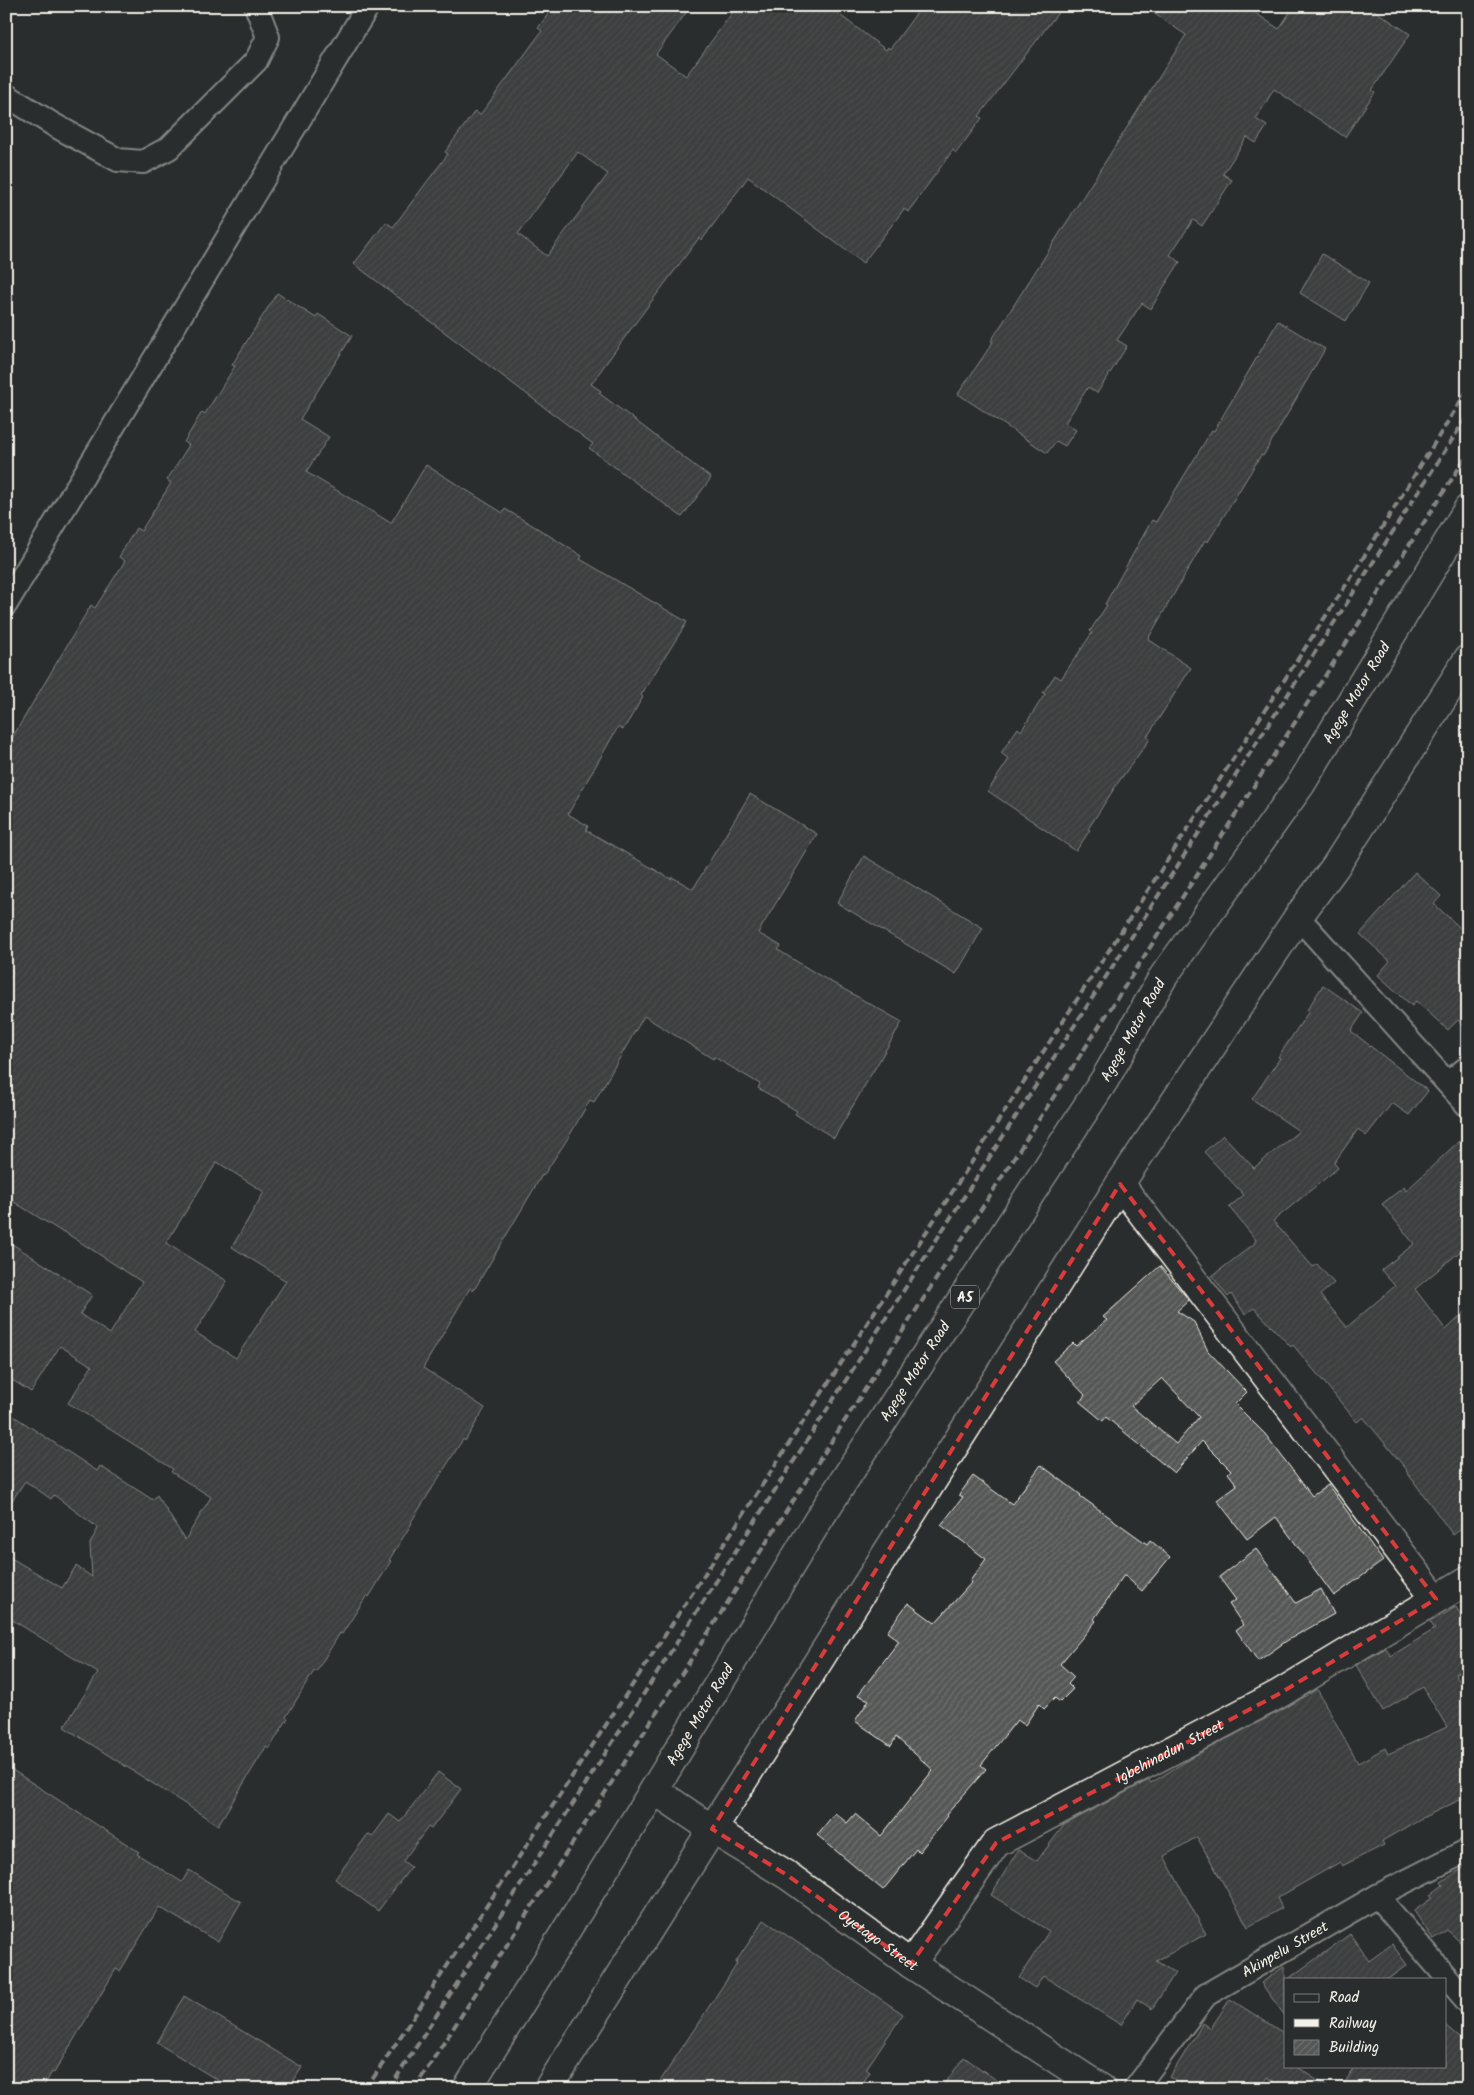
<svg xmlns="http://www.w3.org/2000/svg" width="1474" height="2095" font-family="Kalam,sans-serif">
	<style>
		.building { fill: url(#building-hatch); stroke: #f4f1e8; fill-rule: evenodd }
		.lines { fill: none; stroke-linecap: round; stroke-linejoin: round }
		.minor-casing { stroke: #f4f1e8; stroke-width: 26 }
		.tertiary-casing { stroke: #f4f1e8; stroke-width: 31 }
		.trunk-casing { stroke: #f4f1e8; stroke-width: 31 }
		.minor { stroke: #2a2d2e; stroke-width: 22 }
		.tertiary { stroke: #2a2d2e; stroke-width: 28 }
		.trunk { stroke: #2a2d2e; stroke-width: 28 }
		.rail { stroke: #f4f1e8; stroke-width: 4; stroke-dasharray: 8 4; stroke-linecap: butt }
		.marked { fill: none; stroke: #d93c3b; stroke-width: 4; stroke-dasharray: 10 6; stroke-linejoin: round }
		.labels { text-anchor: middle; stroke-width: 5; stroke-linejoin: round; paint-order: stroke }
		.shield { fill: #2a2d2e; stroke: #b7b6b0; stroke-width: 1 }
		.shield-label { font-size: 14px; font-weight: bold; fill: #f4f1e8 }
		.street-label { font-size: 15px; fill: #f4f1e8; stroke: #2a2d2e }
	</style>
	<defs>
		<pattern id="building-hatch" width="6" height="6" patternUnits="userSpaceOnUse" patternTransform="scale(1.25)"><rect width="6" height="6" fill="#555756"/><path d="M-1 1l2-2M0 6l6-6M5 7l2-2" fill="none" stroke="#6e706e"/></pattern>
	</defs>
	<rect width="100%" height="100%" fill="#2a2d2e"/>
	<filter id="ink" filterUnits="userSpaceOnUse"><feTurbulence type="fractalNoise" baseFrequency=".02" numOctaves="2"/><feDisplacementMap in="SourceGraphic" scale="10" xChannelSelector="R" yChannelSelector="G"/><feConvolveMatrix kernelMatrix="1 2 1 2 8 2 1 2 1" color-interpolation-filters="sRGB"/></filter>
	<g filter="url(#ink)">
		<!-- building -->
		<path class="building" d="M 554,6 L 691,6 L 656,54 L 686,76 L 737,6 L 828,6 L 886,50 L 888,47 L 890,49 L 922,6 L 1063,6 L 979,116 L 982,118 L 956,153 L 953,150 L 908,212 L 904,209 L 863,263 L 748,177 L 702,240 L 699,238 L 633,326 L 591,384 L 601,391 L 599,393 L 711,478 L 682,517 L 589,448 L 593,444 L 354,264 L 386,222 L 393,227 L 448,154 L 445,152 L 475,111 L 480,115 L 542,31 L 538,28 ZM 578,152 L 608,174 L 547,256 L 518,234 Z
			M 1143,6 L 1245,6 L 1279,29 L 1294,6 L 1368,6 L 1410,34 L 1372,90 L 1375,92 L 1345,137 L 1274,89 L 1256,119 L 1267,126 L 1256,143 L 1247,137 L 1223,174 L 1232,180 L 1202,226 L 1193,220 L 1170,255 L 1180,262 L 1160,293 L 1151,309 L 1142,303 L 1117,340 L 1127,346 L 1107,378 L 1097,393 L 1088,387 L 1065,423 L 1076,430 L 1065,446 L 1056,441 L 1047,453 L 958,394 L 993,342 L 991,341 L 1186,35 Z
			M 1322,254 L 1369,283 L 1346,321 L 1300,293 Z
			M 277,293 L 316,318 L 318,314 L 352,336 L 300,419 L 329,437 L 306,472 L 391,523 L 426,465 L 503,513 L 505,509 L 537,528 L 582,556 L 580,559 L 687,622 L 641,695 L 643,697 L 623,730 L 618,727 L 568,814 L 588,826 L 586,830 L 671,879 L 672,877 L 693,889 L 750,794 L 817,834 L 758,933 L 781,946 L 778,950 L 817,974 L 902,1022 L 834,1138 L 795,1114 L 797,1111 L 758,1088 L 760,1084 L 714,1057 L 713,1059 L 644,1016 L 594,1102 L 590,1100 L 568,1138 L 543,1176 L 542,1175 L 474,1290 L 470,1288 L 423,1368 L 485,1408 L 465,1441 L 463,1439 L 411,1522 L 412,1523 L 389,1560 L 391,1561 L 369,1597 L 367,1595 L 342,1634 L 340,1633 L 316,1672 L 314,1671 L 286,1717 L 288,1718 L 269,1749 L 266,1747 L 218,1825 L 64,1727 L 98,1673 L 6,1616 L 6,1555 L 62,1588 L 76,1566 L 92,1577 L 90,1544 L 98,1528 L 54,1495 L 51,1499 L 25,1481 L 6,1510 L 6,1411 L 97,1471 L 100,1466 L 153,1500 L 157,1495 L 185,1540 L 211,1497 L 171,1472 L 173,1469 L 68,1403 L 92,1366 L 60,1346 L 31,1392 L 6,1376 L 6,1240 L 92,1295 L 80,1314 L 110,1334 L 142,1282 L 63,1231 L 62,1232 L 6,1197 L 6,983 L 13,972 L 6,967 L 6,748 L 91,605 L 95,608 L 125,561 L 119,557 L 136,528 L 141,531 L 171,483 L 167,480 L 189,445 L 184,442 L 202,412 L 205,414 L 235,366 L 232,365 ZM 217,1162 L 264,1192 L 232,1247 L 286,1281 L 236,1358 L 195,1332 L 227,1281 L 166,1243 Z
			M 1278,321 L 1325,349 L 1263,456 L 1261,455 L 1208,542 L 1205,540 L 1148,639 L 1191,668 L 1147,737 L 1150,739 L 1117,784 L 1088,829 L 1090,830 L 1076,851 L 988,791 L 1009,759 L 1001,753 L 1018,728 L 1021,731 L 1045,694 L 1043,693 L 1055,675 L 1061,679 L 1092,633 L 1090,631 L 1107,605 L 1105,604 L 1152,520 L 1156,522 L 1212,430 L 1214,431 Z
			M 864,856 L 983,928 L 956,974 L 837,903 Z
			M 1415,872 L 1441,896 L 1434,904 L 1468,935 L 1468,1031 L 1458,1020 L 1448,1030 L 1416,1001 L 1412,1006 L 1378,975 L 1390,961 L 1360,934 Z
			M 1323,985 L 1363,1013 L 1351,1031 L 1428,1091 L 1409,1115 L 1392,1103 L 1366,1136 L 1358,1129 L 1334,1163 L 1338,1168 L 1273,1221 L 1313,1267 L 1317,1264 L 1334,1283 L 1320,1295 L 1347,1327 L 1395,1286 L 1381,1270 L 1414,1244 L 1382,1204 L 1404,1187 L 1406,1191 L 1459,1141 L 1468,1151 L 1468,1245 L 1415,1289 L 1446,1330 L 1468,1309 L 1468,1405 L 1460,1411 L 1468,1421 L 1468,1524 L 1453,1535 L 1406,1471 L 1407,1470 L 1363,1417 L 1357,1422 L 1293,1345 L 1291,1347 L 1254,1308 L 1245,1314 L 1231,1294 L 1228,1297 L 1212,1276 L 1254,1244 L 1256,1240 L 1229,1207 L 1244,1195 L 1204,1152 L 1223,1135 L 1254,1168 L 1299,1131 L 1252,1099 L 1280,1058 L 1278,1057 L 1309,1011 L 1307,1010 Z
			M 1160,1266 L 1189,1300 L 1177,1311 L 1194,1322 L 1208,1351 L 1247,1392 L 1235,1404 L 1265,1434 L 1312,1496 L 1328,1485 L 1383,1561 L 1334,1596 L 1276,1517 L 1247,1539 L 1217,1500 L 1237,1485 L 1228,1473 L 1231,1470 L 1202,1441 L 1174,1473 L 1106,1417 L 1103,1421 L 1080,1402 L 1085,1395 L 1053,1361 L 1073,1343 L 1076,1346 L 1107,1320 L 1103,1317 ZM 1162,1378 L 1199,1417 L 1176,1444 L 1131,1406 Z
			M 1041,1465 L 1081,1495 L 1080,1496 L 1147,1544 L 1150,1540 L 1170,1557 L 1142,1591 L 1124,1575 L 1094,1619 L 1096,1621 L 1060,1664 L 1074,1677 L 1068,1684 L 1073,1689 L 1060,1702 L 1055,1698 L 1044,1709 L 1039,1704 L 1025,1725 L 1017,1720 L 981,1765 L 986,1769 L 946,1815 L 948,1816 L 919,1852 L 916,1849 L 883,1890 L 817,1835 L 835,1813 L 847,1823 L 855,1814 L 881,1836 L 933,1770 L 896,1737 L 891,1746 L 855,1721 L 869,1700 L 858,1695 L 899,1641 L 887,1632 L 908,1603 L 935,1623 L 971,1583 L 970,1581 L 986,1559 L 941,1525 L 963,1497 L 959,1495 L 973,1476 L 1012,1504 Z
			M 1256,1549 L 1296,1603 L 1321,1589 L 1334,1614 L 1288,1640 L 1258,1661 L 1236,1630 L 1243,1625 L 1229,1604 L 1236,1600 L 1219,1577 Z
			M 1456,1607 L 1468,1627 L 1468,1666 L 1455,1674 L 1468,1695 L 1468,1796 L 1420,1819 L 1382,1841 L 1384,1845 L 1342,1866 L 1340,1862 L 1277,1898 L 1282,1908 L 1248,1927 L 1197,1837 L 1164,1856 L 1206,1934 L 1156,1961 L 1175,1973 L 1152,2009 L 1137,1999 L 1121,2025 L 1043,1976 L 1035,1988 L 1019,1978 L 1049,1931 L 991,1895 L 1018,1850 L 1037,1861 L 1064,1825 L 1149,1780 L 1151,1783 L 1196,1755 L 1284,1709 L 1317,1689 L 1358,1763 L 1385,1748 L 1388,1754 L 1447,1727 L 1423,1687 L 1383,1711 L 1356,1665 L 1386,1648 L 1391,1656 L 1435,1629 L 1430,1622 Z
			M 6,1766 L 139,1852 L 137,1854 L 182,1882 L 189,1870 L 241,1902 L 218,1942 L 159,1907 L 120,1971 L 116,1969 L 54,2073 L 52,2072 L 42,2089 L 6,2089 Z
			M 438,1772 L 461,1789 L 431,1829 L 428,1827 L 403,1861 L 411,1867 L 378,1911 L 335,1879 L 368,1834 L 372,1837 L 389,1814 L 400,1822 Z
			M 1468,1865 L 1468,1949 L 1447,1930 L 1433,1939 L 1414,1911 L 1432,1898 L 1430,1895 L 1443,1885 L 1441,1882 Z
			M 764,1920 L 903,2014 L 866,2069 L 870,2072 L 859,2089 L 655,2089 L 737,1964 L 735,1963 Z
			M 1350,1934 L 1369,1961 L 1392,1944 L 1407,1965 L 1388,1979 L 1288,1979 Z
			M 1285,1966 L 1285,2016 L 1261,1983 Z
			M 184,1996 L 302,2067 L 289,2089 L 232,2089 L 157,2043 Z
			M 1230,1999 L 1285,2034 L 1285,2066 L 1295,2066 L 1331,2089 L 1285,2089 L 1267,2077 L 1260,2089 L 1189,2089 L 1170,2077 L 1203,2023 L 1211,2028 Z
			M 1445,2025 L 1468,2045 L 1468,2077 L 1457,2089 L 1341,2089 L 1355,2066 L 1445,2066 Z
			M 964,2057 L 1009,2089 L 941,2089 Z"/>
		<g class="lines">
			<defs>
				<g id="minor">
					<path d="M 6,95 L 54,125 L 118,160 L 143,162 L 169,148 L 256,61 L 268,37 L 256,6"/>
					<path d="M 6,604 L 368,6"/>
					<path d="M 1298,917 L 1468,1106"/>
					<path d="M 1448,1083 L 1468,1067"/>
					<path d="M 1377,1896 L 1468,2002"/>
					<path id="s1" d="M 1135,2089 L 1206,1995 L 1377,1896 L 1468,1850"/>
				</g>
				<g id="tertiary">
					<path d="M 1120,1184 L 1436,1599"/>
					<path id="s2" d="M 654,1790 L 712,1829 L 787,1875 L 911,1964 L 1102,2089"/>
					<path id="s3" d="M 911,1964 L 996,1843 L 1277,1695 L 1468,1580"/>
				</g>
				<g id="trunk">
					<path id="s4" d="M 467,2089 L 654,1790 L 817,1522 L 1105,1079 L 1163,977 L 1301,784 L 1468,509"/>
					<path d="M 548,2089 L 1120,1184 L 1298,917 L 1335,867 L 1468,659"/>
				</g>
			</defs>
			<!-- minor casing -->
			<use href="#minor" class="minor-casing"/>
			<!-- tertiary casing -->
			<use href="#tertiary" class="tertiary-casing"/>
			<!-- trunk casing -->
			<use href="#trunk" class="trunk-casing"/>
			<!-- minor -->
			<use href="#minor" class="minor"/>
			<!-- tertiary -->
			<use href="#tertiary" class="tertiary"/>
			<!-- trunk -->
			<use href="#trunk" class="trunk"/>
			<!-- rail -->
			<path class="rail" d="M 366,2089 L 654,1652 L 888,1291 L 1355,571 L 1468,389
				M 389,2089 L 1468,415
				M 414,2089 L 1468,454"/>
		</g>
	</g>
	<!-- marked area -->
	<path d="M0 0H1474V2095H0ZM 1120,1184 L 1436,1599 L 1277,1695 L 996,1843 L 911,1964 L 787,1875 L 712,1829 Z" fill="#2a2d2e" fill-opacity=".55" fill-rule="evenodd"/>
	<path class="marked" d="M 1120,1184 L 1436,1599 L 1277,1695 L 996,1843 L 911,1964 L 787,1875 L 712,1829 Z"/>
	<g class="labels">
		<!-- shield labels -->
		<rect class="shield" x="951" y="1285.5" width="28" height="23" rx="4"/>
		<g class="shield-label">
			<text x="965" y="1302">A5</text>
		</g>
		<!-- street labels -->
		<g class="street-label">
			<text dy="5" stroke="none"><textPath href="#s4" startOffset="1656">Agege Motor Road</textPath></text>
			<text dy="5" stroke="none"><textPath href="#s4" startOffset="1251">Agege Motor Road</textPath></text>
			<text dy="5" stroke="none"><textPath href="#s4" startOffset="846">Agege Motor Road</textPath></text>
			<text dy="5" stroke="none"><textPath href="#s4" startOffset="441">Agege Motor Road</textPath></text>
			<text dy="5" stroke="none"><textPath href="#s3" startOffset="344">Igbehinadun Street</textPath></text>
			<text dy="5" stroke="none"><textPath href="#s2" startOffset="270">Oyetayo Street</textPath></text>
			<text dy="5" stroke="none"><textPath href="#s1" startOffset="209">Akinpelu Street</textPath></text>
		</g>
	</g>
	<!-- margin -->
	<rect width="1474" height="2095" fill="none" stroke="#2a2d2e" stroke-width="25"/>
	<rect x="12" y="12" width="1449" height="2070" fill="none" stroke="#f4f1e8" stroke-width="2" filter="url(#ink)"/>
	<!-- legend -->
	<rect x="1284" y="1978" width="162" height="90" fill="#2a2d2e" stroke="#7b7b78"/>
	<rect x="1294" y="1994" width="25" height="8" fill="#2a2d2e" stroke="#7b7b78"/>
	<text x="1329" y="2002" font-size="15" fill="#f4f1e8">Road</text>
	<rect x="1294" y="2019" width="25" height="8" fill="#f4f1e8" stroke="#7b7b78"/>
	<text x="1329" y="2028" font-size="15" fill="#f4f1e8">Railway</text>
	<rect x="1294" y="2040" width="25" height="15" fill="url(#building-hatch)" stroke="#7b7b78"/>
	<text x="1329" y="2052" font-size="15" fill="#f4f1e8">Building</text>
</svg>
